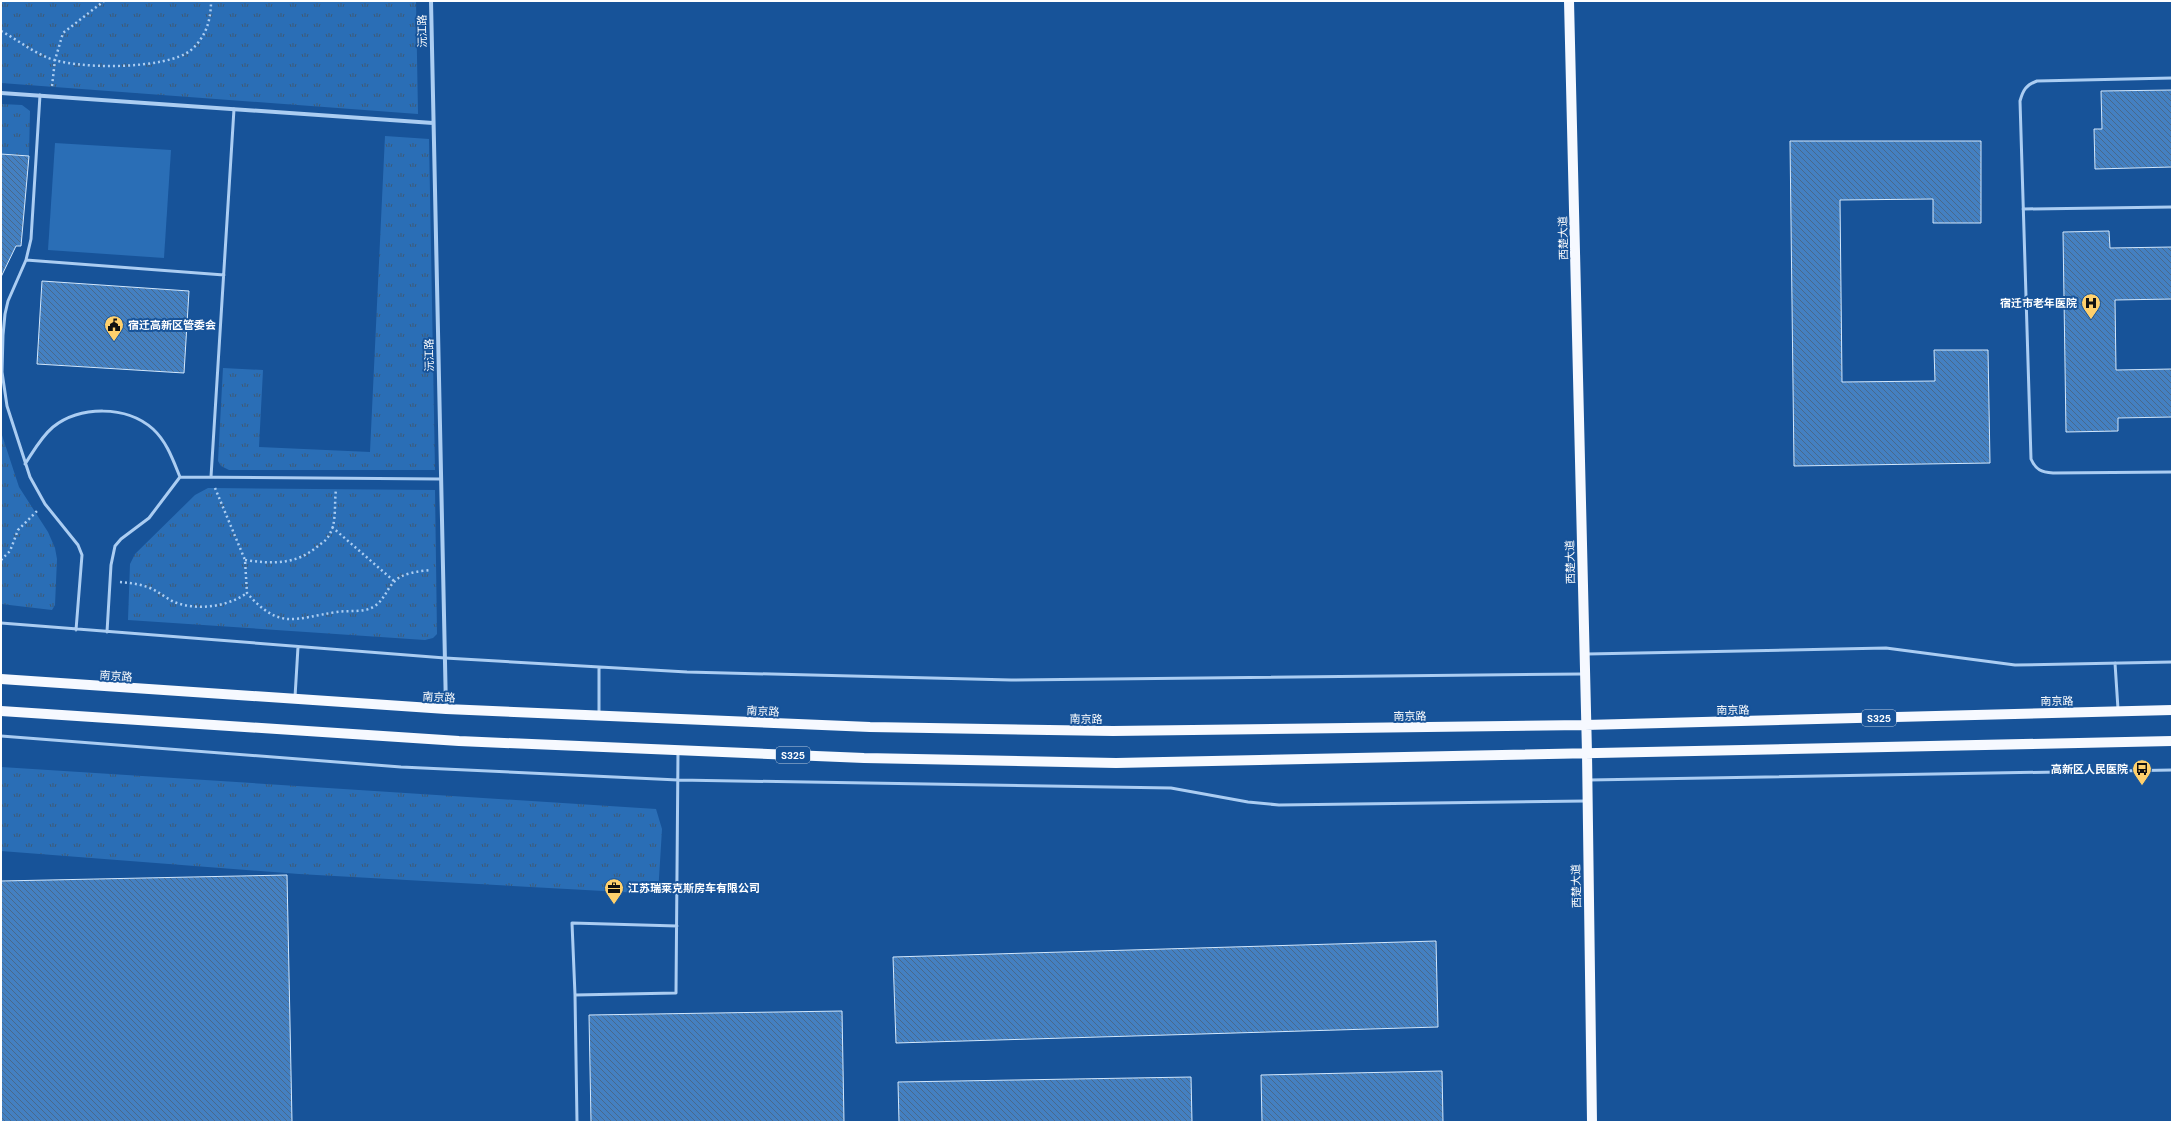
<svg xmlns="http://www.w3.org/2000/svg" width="2173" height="1123" font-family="'DM Sans','Noto Sans SC',sans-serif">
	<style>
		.grass { fill: url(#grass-tufts) }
		.pitch { fill: #2a6eb6 }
		.building { fill: url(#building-back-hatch); stroke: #d2e7fc }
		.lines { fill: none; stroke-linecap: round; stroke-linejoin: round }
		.path { stroke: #abcdf2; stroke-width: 2.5; stroke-dasharray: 2 3; stroke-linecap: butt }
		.service { stroke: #abcdf2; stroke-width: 3 }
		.minor { stroke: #abcdf2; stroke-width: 4 }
		.primary { stroke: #f6f9ff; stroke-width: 10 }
		.labels { text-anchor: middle; stroke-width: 4; stroke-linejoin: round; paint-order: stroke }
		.shield { fill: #175399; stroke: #b9cbe0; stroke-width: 1 }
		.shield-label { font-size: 10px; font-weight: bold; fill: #fff }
		.street-label { font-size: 11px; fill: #fff; stroke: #175399 }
		.poi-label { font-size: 11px; font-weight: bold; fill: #fff; stroke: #175399; text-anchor: end }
	</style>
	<defs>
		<pattern id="grass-tufts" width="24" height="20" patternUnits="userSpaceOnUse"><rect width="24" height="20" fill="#2a6eb6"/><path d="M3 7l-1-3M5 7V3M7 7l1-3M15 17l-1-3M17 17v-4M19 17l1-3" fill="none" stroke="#3e5a76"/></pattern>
		<pattern id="building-back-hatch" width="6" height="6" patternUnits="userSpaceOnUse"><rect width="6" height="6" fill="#4480c1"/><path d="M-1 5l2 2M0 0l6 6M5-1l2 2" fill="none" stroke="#48698c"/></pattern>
	</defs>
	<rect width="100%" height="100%" fill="#175399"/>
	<!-- grass -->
	<path class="grass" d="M 1,1 L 416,1 L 418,114 L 1,83 Z
		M 1,104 L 22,105 L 30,111 L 29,156 L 1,155 Z
		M 385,136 L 429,139 L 435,470 L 229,470 L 221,466 L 218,461 L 223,368 L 263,370 L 259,447 L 370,452 Z
		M 1,432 L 19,487 L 48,532 L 55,548 L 57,559 L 55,605 L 52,610 L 1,604 Z
		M 208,488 L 435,490 L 437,634 L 433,638 L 425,640 L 128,620 L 130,564 L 135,554 L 195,495 Z
		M 1,767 L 656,809 L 662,829 L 658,894 L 299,874 L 1,851 Z"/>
	<!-- pitch -->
	<path class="pitch" d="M 55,143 L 171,150 L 164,258 L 48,250 Z"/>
	<!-- building -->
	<path class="building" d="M 2172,90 L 2172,167 L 2095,169 L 2094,129 L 2102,129 L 2101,91 Z
		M 1790,141 L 1981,141 L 1981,223 L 1933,223 L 1933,199 L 1840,200 L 1842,382 L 1935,381 L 1934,350 L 1988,350 L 1990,463 L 1794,466 Z
		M 1,154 L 29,156 L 21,246 L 16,246 L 1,277 Z
		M 2109,231 L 2110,248 L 2172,247 L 2172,299 L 2115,300 L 2116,370 L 2172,369 L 2172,417 L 2118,418 L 2118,431 L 2066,432 L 2063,232 Z
		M 42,281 L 189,291 L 184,373 L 37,364 Z
		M 287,875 L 292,1122 L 1,1122 L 1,881 Z
		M 1436,941 L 1438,1027 L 896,1043 L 893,957 Z
		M 842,1011 L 844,1122 L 591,1122 L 589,1015 Z
		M 1442,1071 L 1443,1122 L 1262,1122 L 1261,1075 Z
		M 1191,1077 L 1192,1122 L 899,1122 L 898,1082 Z"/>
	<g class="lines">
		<!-- path -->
		<path class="path" d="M 1,31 C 16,39 30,50 46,57 C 74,70 167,70 191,50 C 206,37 211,20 211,1
			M 52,86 L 55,60 L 63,33 L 104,1
			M 215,488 L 245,560 L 247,593 C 280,631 295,618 337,612 C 349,610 363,613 373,607 C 384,601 386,590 394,582 C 401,573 420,571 431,570
			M 332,527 L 394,581
			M 1,560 L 10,551 L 18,530 L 37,511
			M 245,560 C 272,564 296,565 318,546 C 322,543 327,540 329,535 C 337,524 334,503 336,490
			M 120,582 C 130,583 140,584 150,588 C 159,592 166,598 174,602 C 197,611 227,607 247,593"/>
		<!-- service -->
		<path class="service" d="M 2172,78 L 2037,81 C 2026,85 2023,90 2020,101 L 2031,459 C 2036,470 2041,472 2053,473 L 2172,472
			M 40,95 L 31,239 L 26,260 L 8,301 L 5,314 L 3,335 L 2,372 L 7,406 L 30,477 L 45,504 L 78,545 L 82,555 L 76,630
			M 2023,209 L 2172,207
			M 26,260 L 224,275
			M 25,464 C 33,452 41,437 53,427 C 80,406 126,405 153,429 C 167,442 173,460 180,477
			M 180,477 L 440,479
			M 211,477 L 234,109
			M 1,623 L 445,658 L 687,672 L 1011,680 L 1582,674
			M 107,632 L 111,565 L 115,546 L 121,539 L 149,518 L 180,477
			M 1587,654 L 1886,648 L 2015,665 L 2172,662
			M 2115,663 L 2118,709
			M 599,667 L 599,713
			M 295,697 L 298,647
			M 1,736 L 401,767 L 678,780 L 1171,788 L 1248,802 L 1279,805 L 1586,801
			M 1589,780 L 2172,770
			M 575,995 L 572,923 L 677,926
			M 577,1122 L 575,995 L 676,993 L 678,752"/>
		<!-- minor -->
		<path class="minor" d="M 431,1 L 446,709
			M 1,93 L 433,123"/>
		<!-- primary -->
		<path class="primary" d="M 1569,1 L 1587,753 L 1592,1122
			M 1,679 L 446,709 L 870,727 L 1113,731 L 1585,725 L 2172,710
			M 1,711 L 459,741 L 864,758 L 1116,763 L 2172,741"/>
	</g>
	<!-- icons -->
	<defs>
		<symbol id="hospital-pin" viewBox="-11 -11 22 30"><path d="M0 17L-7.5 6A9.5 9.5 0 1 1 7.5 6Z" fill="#ffd06c" stroke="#175399"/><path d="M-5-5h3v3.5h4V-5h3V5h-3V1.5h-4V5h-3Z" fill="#111"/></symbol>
		<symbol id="civic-pin" viewBox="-11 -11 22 30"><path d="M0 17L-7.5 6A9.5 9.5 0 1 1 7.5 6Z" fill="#ffd06c" stroke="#175399"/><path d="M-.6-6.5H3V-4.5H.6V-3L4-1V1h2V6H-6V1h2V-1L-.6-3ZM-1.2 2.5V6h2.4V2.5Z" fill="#111"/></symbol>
		<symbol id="bus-pin" viewBox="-11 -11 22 30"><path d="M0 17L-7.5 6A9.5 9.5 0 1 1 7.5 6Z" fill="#ffd06c" stroke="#175399"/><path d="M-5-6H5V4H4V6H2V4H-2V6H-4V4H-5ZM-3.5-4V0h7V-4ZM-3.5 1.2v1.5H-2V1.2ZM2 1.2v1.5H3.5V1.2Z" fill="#111"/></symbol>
		<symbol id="office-pin" viewBox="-11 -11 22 30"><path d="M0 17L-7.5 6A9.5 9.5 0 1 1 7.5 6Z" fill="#ffd06c" stroke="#175399"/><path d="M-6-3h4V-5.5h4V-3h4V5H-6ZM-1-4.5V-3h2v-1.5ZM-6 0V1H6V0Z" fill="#111"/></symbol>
	</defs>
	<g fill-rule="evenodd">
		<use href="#hospital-pin" x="2080" y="292" width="22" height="30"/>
		<use href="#civic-pin" x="103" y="314" width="22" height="30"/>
		<use href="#bus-pin" x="2131" y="758" width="22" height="30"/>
		<use href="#office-pin" x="603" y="877" width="22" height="30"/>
	</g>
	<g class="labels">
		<!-- shield labels -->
		<g class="shield">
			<rect x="1862" y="710" width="34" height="16" rx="3"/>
			<rect x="776" y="747" width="34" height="16" rx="3"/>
		</g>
		<g class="shield-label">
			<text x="1879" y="722">S325</text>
			<text x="793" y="759">S325</text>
		</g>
		<!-- street labels -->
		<g class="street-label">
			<text transform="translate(422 31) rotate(-91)" y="4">沅江路</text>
			<text transform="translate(1563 238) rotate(-91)" y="4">西楚大道</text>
			<text transform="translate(429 355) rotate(-91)" y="4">沅江路</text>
			<text transform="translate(1570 562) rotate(-91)" y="4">西楚大道</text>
			<text transform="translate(116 676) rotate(4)" y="4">南京路</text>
			<text transform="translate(439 697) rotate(3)" y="4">南京路</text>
			<text transform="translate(2057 701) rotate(-1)" y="4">南京路</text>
			<text transform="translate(1733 710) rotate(-1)" y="4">南京路</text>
			<text transform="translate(763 711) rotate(3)" y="4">南京路</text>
			<text transform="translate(1410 716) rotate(-1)" y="4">南京路</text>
			<text transform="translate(1086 719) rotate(1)" y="4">南京路</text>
			<text transform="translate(1576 886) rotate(-91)" y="4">西楚大道</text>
		</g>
		<!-- poi labels -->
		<g class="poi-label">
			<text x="2077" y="307">宿迁市老年医院</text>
			<text x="128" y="329" text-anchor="start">宿迁高新区管委会</text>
			<text x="2128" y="773">高新区人民医院</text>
			<text x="628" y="892" text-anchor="start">江苏瑞莱克斯房车有限公司</text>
		</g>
	</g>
	<!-- border -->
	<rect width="2173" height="1123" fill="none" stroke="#ffffff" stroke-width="4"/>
</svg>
